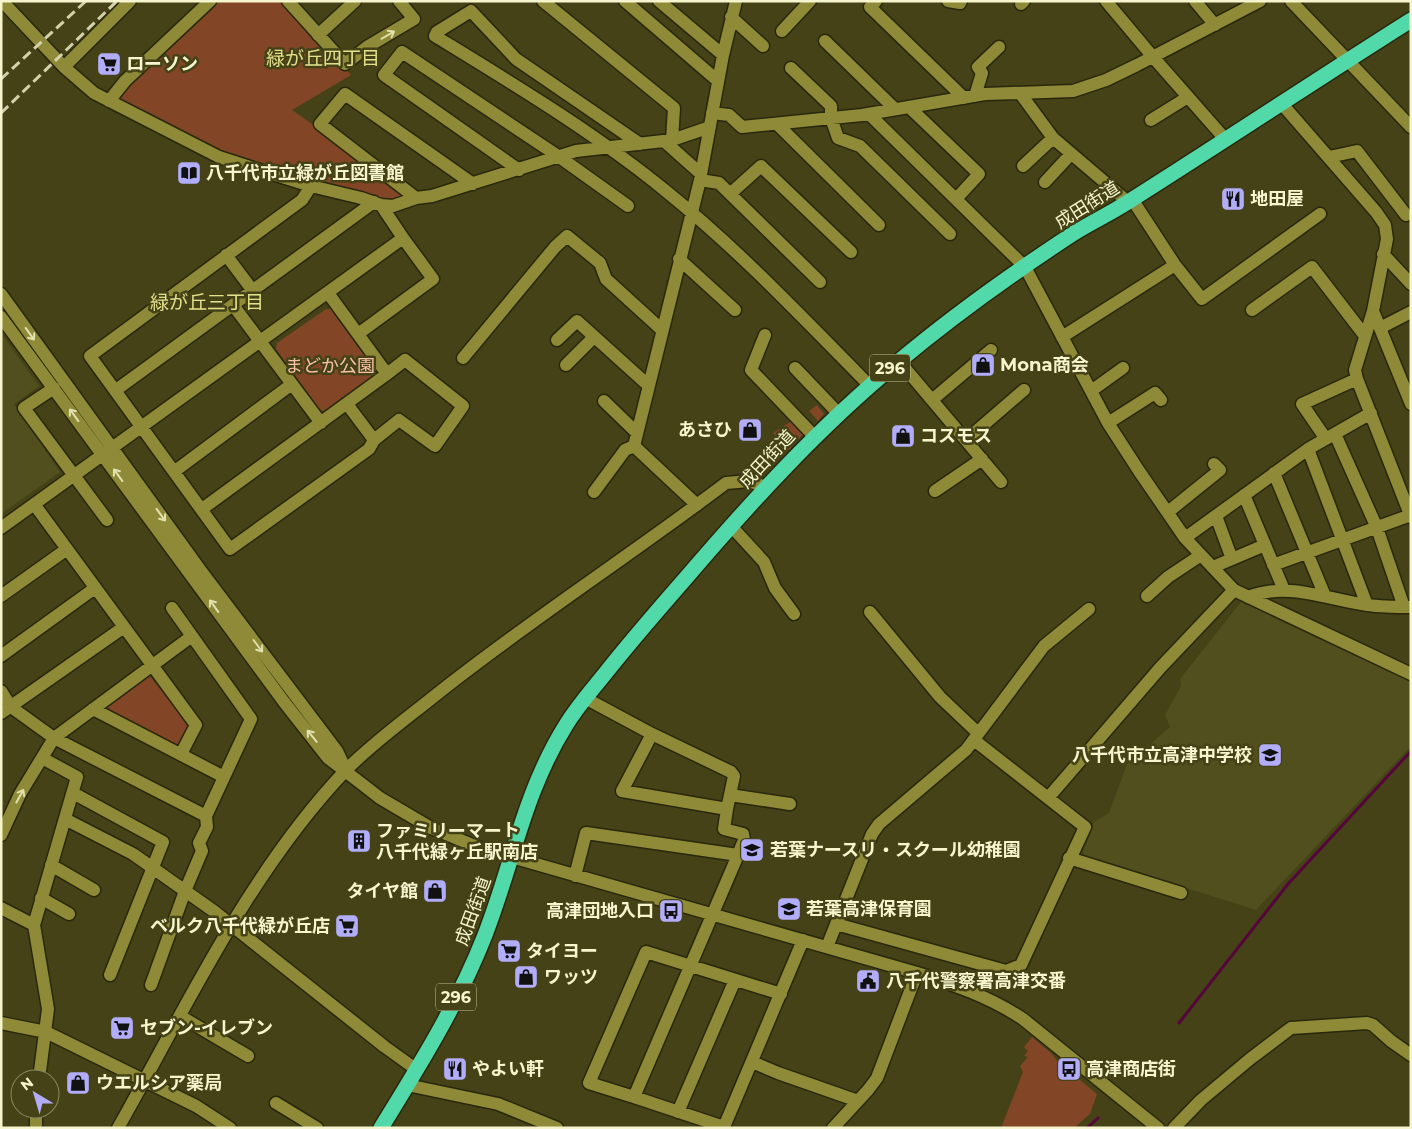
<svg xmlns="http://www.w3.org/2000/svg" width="1412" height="1129" font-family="Montserrat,'Noto Sans JP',sans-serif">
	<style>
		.built { fill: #514f1d }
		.green { fill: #824627 }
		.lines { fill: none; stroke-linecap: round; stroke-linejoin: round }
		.stream { stroke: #55053b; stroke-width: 3 }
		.minor-casing { stroke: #29280d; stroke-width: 15 }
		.highway-casing { stroke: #29280d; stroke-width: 18 }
		.minor { stroke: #8e8a37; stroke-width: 12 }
		.highway { stroke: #52d9aa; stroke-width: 15 }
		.rail { stroke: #d3d2aa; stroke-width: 3; stroke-dasharray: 10 5; stroke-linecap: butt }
		.oneway { stroke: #e1e0af }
		.labels { text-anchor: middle; stroke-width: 5; stroke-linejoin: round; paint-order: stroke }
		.shield { fill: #444216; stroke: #c1bf96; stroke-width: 1 }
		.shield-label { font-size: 16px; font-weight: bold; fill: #f6f5cd }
		.poi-label { font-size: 18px; font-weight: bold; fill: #f6f5cd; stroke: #444216; text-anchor: start }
		.street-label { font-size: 18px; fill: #f6f5cd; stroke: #444216 }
		.park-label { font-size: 18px; fill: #fac2a8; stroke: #444216 }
		.neighbourhood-label { font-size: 19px; fill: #e3e08c; stroke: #444216 }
	</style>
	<rect width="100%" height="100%" fill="#444216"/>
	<!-- built -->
	<path class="built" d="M 1,333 L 39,386 L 14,404 L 60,472 L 1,514 Z
		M 1241,602 L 1411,682 L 1411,746 L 1256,910 L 1085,856 L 1083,852 L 1094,822 L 1109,813 L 1127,764 L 1170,727 L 1165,715 L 1181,686 L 1180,679 Z"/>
	<!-- green -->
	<path class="green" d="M 212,1 L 287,1 L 351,75 L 292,110 L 369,164 L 405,193 L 403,198 L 390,201 L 219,157 L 109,101 Z
		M 326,309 L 332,309 L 377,370 L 373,378 L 327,412 L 320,410 L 276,349 L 277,343 Z
		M 817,405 L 824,414 L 818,421 L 809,411 Z
		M 796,418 L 805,432 L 789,450 L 773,433 Z
		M 149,675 L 189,725 L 179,747 L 106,708 Z
		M 1032,1037 L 1051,1053 L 1058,1062 L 1097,1094 L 1090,1114 L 1074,1128 L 1001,1128 L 1023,1072 L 1020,1066 L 1028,1057 L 1024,1056 L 1028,1051 L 1024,1047 Z"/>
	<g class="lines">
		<!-- stream -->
		<path class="stream" d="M 1179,1023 L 1288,884 L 1411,751
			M 1087,1128 L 1098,1118"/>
		<defs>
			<path id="minor" d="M 2,1 L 64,67 L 94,93 L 219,157 L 253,168 L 311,186 L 361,198 L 381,205 L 393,206 L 416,198 L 432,196 L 576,151 L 672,140 L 710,127
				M 288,1 L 345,64 L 367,47 L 414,19 L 399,1
				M 543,1 L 674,108 L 672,140
				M 625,1 L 718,81
				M 659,1 L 723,55
				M 876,1 L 870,7 L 964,98
				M 948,1 L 960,3 L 961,1
				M 1106,1 L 1153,57 L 1225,139
				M 1195,1 L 1215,25
				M 1291,1 L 1411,127
				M 1021,4 L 1024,1
				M 731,17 L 763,46
				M 782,31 L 810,1
				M 318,35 L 355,1
				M 825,41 L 895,109
				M 64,67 L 130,1
				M 791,68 L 831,106 L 831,118 L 838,138 L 860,146 L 950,234
				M 1020,93 L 1053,138 L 1128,202
				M 975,96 L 982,73 L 978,67 L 999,47
				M 109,101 L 125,81 L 210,1
				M 1282,104 L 1376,212 L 1385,225 L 1387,239 L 1373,311 L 1355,370 L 1357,379 L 1411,517
				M 909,107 L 979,174 L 956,199
				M 712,113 L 729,115 L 742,127 L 862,115 L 985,94 L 1073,91 L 1106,80 L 1137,65 L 1260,1
				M 869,114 L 1025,267 L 1108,423 L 1139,471 L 1185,538 L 1234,590 L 1411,674
				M 1151,120 L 1188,97
				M 777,124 L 879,225
				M 664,141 L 701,174
				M 640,144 L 516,59 L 471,11 L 437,32 L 435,36 C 515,85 595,133 667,192 C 740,251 804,319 870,386
				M 1329,157 L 1357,151 L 1406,215
				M 1023,166 L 1053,138
				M 519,170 L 384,75 L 402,52 L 558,156 L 628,206
				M 700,180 L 719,183 L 820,282
				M 1045,182 L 1071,154
				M 311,186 L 302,200 L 90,356 L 230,549 L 369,449 L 374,440 L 399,420 L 435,446 L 463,406 L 405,360 L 387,374 L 328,293
				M 730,194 L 761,166 L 851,252
				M 416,198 L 320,124 L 345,94 L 473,184
				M 1132,199 L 1175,265 L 1202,299 L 1320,214
				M 1383,254 L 1411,284
				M 226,255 L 253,291
				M 679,259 L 735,310
				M 1,294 L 201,571 L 337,751 L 345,768
				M 233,305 L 321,423
				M 1252,310 L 1312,267 L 1365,336
				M 1373,311 L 1411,404
				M 1,317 L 284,702 L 328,758 L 362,784 L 380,798 L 431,828 L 480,848 L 917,973 C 955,985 990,997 1023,1019 L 1158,1128
				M 1380,328 L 1411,312
				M 358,334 L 433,279 L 403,238
				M 765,335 L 751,370 L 815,437
				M 1062,337 L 1175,265
				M 557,340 L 577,321 L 649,386
				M 463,358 L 555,247 L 567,236 L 600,263 L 606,279 L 662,330
				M 899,361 L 1001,482
				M 566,365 L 594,337
				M 795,368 L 839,414
				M 54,388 L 24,408 L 107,520
				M 116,390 L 374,202
				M 1091,391 L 1123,368
				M 932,400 L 991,350
				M 604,401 L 637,433
				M 347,404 L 374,440
				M 1108,423 L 1155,393 L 1161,400
				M 1335,434 L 1377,528 L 1404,607
				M 1326,439 L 1302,404 L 1357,379
				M 966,440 L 1024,390
				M 1308,449 L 1367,605
				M 175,471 L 292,384
				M 1274,473 L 1325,596
				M 935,491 L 982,459
				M 594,492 L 625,450 L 634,446
				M 1244,495 L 1284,590
				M 34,504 L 196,725 L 181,754
				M 697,505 L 634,446 L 700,180 L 723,55 L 736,1
				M 202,509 L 387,374
				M 1168,512 L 1220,470 L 1214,464
				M 1216,516 L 1232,559
				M 731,526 L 764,562 L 775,588 L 794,614
				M 1,528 L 403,238 L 381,205
				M 1185,538 L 1308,449 L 1371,413
				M 1273,565 L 1411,515
				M 1213,567 L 1265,545
				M 1,596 L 67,549
				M 1147,596 L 1168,577 L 1201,555
				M 1248,597 C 1288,581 1328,600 1368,605 C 1382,607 1397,607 1411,607
				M 870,612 L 940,697 L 978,733
				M 1,656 L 95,588
				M 1,691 L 11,707 L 54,738 L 206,816 L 251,719 L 172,608
				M 585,698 L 652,734
				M 93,709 L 224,777
				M 1,713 L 124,627
				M 652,734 L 731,772 L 734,776 L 727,809 L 622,791 Z
				M 73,793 L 163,842 L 110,975
				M 730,795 L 790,804
				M 1048,798 L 1160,668 L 1234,590
				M 727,809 L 724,829 L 743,834 L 744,840 L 738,855
				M 65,819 L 133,854 L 215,912 L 385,1047 L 417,1070
				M 1,835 L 20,794 L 54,738 L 192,636
				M 1069,858 L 1181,893
				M 51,865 L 94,890
				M 575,876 L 586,833 L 738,855 L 634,1097 L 724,1127 L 803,940
				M 41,898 L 69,914
				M 1,908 L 34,925
				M 836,924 L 1006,971 L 1021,965 L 1085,827 L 974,740
				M 827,947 L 872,834 L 879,824 L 966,750 L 1044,646 L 1089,609
				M 151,985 L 185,891 L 202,851 L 199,843 L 207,827 L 206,816
				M 180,1016 L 248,1056
				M 1,1023 L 46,1032 L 196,1106 L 230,1128
				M 752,1062 L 778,1073 L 858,1101
				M 39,1079 L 48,1009 L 34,925 L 77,777 L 42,758
				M 407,1085 L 498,1104 L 557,1128
				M 634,1097 L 589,1083 L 646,952 L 781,994
				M 276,1103 L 317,1128
				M 36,1109 L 36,1128
				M 678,1112 L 735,980
				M 118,1128 C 187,1006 249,872 346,770 C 374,742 406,719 437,694 C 530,620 631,555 726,483 L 749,481 L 766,487
				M 833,1128 L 868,1090 L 877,1078 L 917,973
				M 1174,1128 L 1201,1100 L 1250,1059 L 1291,1028 L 1367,1023 L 1373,1025 L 1391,1041 L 1411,1055"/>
			<path id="highway" d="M 381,1128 C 419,1066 458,1004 485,935 C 513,863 524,792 566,725 C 577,707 591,691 604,675 C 630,642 657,611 685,579 C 751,502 819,427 898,362 C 954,315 1013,273 1074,233 C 1092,222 1111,213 1128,202 C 1223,142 1316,80 1411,20"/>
		</defs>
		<!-- minor casing -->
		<use href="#minor" class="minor-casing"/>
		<!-- highway casing -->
		<use href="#highway" class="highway-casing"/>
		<!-- minor -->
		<use href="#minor" class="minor"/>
		<!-- highway -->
		<use href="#highway" class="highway"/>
		<!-- rail -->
		<path class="rail" d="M 1,79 L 86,1
			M 1,113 L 117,1"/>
	</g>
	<!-- one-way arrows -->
	<defs><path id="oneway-shaft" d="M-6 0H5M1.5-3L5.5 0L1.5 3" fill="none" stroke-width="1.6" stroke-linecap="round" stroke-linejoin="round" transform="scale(1.25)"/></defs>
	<g class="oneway">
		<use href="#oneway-shaft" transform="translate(388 35) rotate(-30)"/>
		<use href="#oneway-shaft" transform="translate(30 334) rotate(54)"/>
		<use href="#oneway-shaft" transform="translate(74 415) rotate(-126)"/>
		<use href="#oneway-shaft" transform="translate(118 475) rotate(-126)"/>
		<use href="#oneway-shaft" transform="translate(161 515) rotate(54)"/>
		<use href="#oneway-shaft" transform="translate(214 606) rotate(-126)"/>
		<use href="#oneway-shaft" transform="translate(258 646) rotate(53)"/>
		<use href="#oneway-shaft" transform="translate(312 736) rotate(-129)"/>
		<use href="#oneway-shaft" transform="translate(20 796) rotate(-61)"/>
	</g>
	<!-- icons -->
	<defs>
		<symbol id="supermarket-square" viewBox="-11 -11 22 22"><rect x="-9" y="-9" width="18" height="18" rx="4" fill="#b2adf9" stroke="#444216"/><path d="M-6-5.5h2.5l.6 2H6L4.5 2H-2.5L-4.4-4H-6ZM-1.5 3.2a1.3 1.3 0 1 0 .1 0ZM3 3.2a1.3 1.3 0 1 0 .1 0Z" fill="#111"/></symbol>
		<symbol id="library-square" viewBox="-11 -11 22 22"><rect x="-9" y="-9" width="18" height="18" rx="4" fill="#b2adf9" stroke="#444216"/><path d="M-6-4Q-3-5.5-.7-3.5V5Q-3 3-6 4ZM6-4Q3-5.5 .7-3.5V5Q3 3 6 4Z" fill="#111"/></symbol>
		<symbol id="restaurant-square" viewBox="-11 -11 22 22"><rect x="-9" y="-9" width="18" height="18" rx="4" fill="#b2adf9" stroke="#444216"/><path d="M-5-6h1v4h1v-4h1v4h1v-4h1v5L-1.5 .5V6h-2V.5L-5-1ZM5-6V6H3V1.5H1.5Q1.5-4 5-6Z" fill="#111"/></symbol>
		<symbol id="shop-square" viewBox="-11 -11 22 22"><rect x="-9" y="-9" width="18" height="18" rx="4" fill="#b2adf9" stroke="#444216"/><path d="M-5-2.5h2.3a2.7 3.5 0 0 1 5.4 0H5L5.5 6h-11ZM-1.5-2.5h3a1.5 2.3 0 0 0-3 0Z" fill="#111"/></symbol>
		<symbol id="school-square" viewBox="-11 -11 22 22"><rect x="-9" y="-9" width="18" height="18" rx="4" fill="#b2adf9" stroke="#444216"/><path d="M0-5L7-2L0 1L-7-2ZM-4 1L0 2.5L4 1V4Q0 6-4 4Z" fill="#111"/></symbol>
		<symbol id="building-square" viewBox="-11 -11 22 22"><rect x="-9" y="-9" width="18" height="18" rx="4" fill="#b2adf9" stroke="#444216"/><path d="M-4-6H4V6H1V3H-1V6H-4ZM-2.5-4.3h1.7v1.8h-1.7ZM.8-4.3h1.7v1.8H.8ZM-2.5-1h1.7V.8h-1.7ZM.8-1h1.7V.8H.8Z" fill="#111"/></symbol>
		<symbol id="bus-square" viewBox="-11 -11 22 22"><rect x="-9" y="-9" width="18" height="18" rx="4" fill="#b2adf9" stroke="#444216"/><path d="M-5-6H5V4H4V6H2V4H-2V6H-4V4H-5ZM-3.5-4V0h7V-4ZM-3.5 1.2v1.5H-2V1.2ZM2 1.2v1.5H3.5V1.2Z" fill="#111"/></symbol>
		<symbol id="civic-square" viewBox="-11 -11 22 22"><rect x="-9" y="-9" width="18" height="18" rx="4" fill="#b2adf9" stroke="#444216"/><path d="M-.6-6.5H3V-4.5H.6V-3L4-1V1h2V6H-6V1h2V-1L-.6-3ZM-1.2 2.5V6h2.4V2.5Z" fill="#111"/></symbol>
	</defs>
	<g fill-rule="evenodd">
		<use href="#supermarket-square" x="95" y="50" width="28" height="28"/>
		<use href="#library-square" x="175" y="159" width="28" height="28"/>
		<use href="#restaurant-square" x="1219" y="185" width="28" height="28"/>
		<use href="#shop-square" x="969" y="351" width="28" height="28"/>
		<use href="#shop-square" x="736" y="416" width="28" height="28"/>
		<use href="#shop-square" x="889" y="422" width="28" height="28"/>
		<use href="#school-square" x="1256" y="741" width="28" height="28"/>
		<use href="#building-square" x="345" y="827" width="28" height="28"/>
		<use href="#school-square" x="738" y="836" width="28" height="28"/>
		<use href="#shop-square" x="421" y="877" width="28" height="28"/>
		<use href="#school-square" x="775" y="895" width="28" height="28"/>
		<use href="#bus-square" x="657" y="897" width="28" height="28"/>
		<use href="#supermarket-square" x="333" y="912" width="28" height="28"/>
		<use href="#supermarket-square" x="495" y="937" width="28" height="28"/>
		<use href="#shop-square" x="512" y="963" width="28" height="28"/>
		<use href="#civic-square" x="854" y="967" width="28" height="28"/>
		<use href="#supermarket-square" x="108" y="1014" width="28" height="28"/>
		<use href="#restaurant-square" x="441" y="1055" width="28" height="28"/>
		<use href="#bus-square" x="1055" y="1055" width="28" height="28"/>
		<use href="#shop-square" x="64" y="1069" width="28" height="28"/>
	</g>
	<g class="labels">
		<!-- shield labels -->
		<g class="shield">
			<rect x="870" y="354.5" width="40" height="27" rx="4"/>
			<rect x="436" y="983.5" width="40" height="27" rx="4"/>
		</g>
		<g class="shield-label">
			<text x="890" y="374">296</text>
			<text x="456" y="1003">296</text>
		</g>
		<!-- poi labels -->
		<g class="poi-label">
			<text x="126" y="70">ローソン</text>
			<text x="206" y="179">八千代市立緑が丘図書館</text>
			<text x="1250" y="205">地田屋</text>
			<text x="1000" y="371">Mona商会</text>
			<text x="732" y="436" text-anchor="end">あさひ</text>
			<text x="920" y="442">コスモス</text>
			<text x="1252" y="761" text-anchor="end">八千代市立高津中学校</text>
			<text x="376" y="837">ファミリーマート<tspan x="376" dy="21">八千代緑ヶ丘駅南店</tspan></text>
			<text x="770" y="856">若葉ナースリ・スクール幼稚園</text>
			<text x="418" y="897" text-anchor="end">タイヤ館</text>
			<text x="806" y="915">若葉高津保育園</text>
			<text x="654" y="917" text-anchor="end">高津団地入口</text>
			<text x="330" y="932" text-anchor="end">ベルク八千代緑が丘店</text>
			<text x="526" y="957">タイヨー</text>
			<text x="544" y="983">ワッツ</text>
			<text x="886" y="987">八千代警察署高津交番</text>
			<text x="140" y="1034">セブン-イレブン</text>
			<text x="472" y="1075">やよい軒</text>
			<text x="1086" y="1075">高津商店街</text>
			<text x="96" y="1089">ウエルシア薬局</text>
		</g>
		<!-- street labels -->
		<g class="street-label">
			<text transform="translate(1087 205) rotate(-32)" y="6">成田街道</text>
			<text transform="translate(767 459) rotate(-47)" y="6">成田街道</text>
			<text transform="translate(473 911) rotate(-70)" y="6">成田街道</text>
		</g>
		<!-- park labels -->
		<g class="park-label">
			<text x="330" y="372">まどか公園</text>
		</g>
		<!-- neighbourhood labels -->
		<g class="neighbourhood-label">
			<text x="323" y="65">緑が丘四丁目</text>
			<text x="207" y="309">緑が丘三丁目</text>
		</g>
	</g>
	<!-- border -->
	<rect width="1412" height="1129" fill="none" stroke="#f6f5cd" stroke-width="5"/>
	<!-- north arrow -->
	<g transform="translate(35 1094) rotate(322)"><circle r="24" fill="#444216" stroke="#8b8a5f"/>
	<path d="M0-4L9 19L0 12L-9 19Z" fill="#b2adf9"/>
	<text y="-8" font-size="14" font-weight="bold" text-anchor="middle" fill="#f6f5cd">N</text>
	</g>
</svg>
